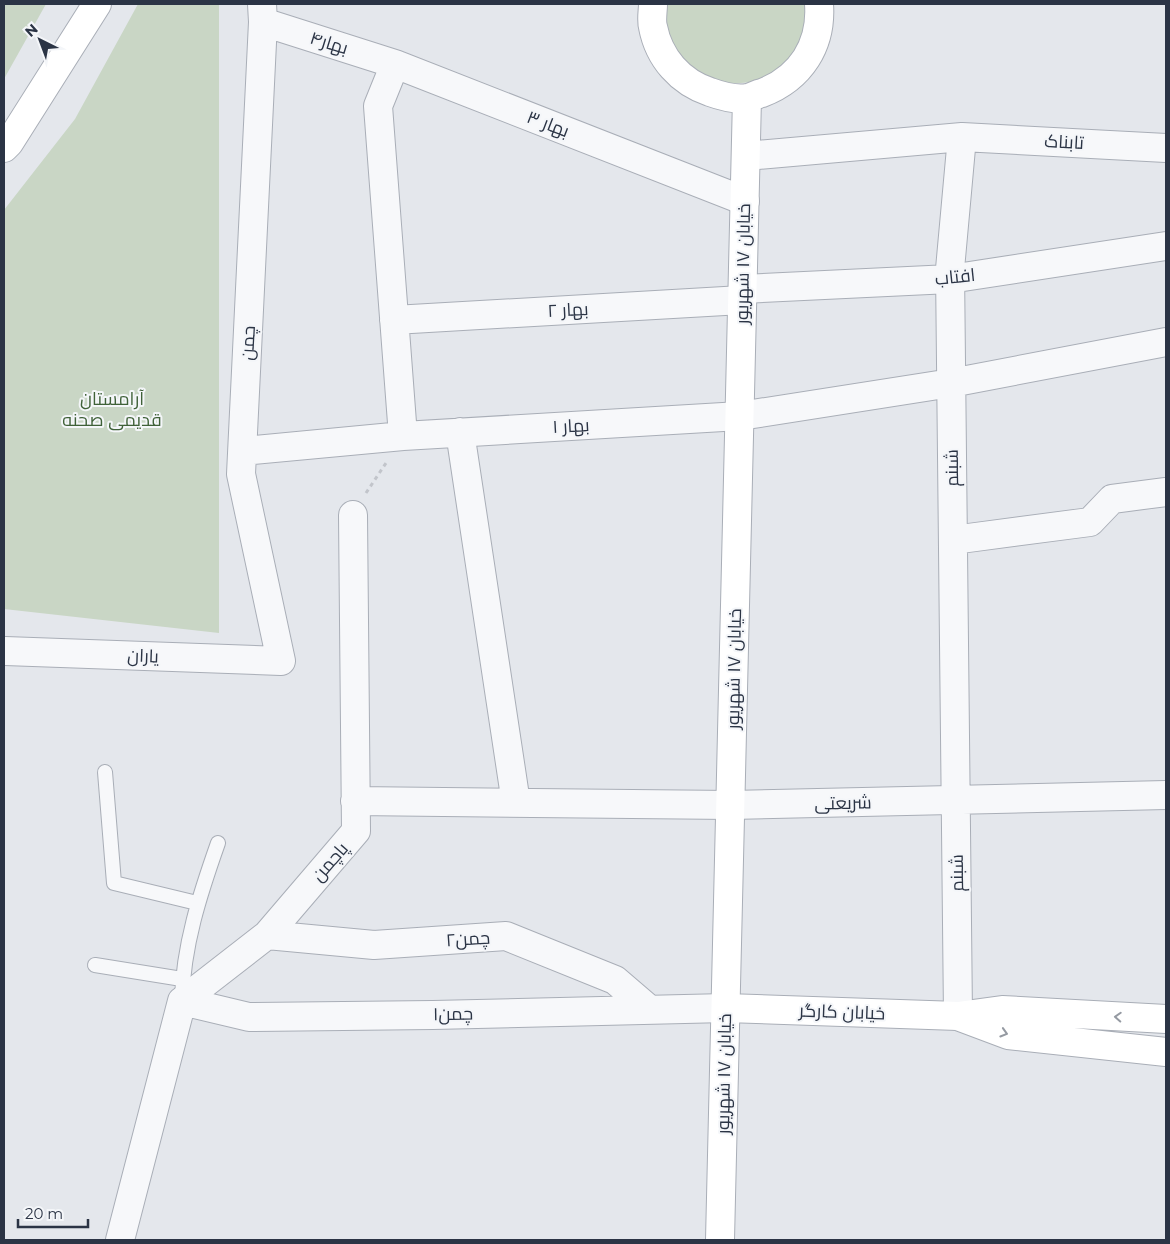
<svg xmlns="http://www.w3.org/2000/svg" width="1170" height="1244" font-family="Montserrat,Cairo,sans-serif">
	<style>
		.green { fill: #c9d6c5 }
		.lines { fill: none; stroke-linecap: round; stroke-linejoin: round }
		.lane-casing { stroke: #a9aeb7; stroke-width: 16 }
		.street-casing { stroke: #a9aeb7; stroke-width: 30 }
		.secondary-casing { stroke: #a9aeb7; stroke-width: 30 }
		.path { stroke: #c2c5cb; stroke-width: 3; stroke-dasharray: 4 4; stroke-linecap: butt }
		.lane { stroke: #f7f8fa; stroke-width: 14 }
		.street { stroke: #f7f8fa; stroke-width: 28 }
		.secondary { stroke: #fff; stroke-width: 28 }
		.oneway { stroke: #959aa2 }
		.labels { text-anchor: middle; stroke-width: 4; stroke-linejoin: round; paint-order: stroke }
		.street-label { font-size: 18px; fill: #2b3445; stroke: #f4f6f9 }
		.park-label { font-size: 18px; fill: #3f6138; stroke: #f4f6f9 }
	</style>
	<rect width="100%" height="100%" fill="#e4e7ec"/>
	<!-- green -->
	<path class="green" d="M 4,4 L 46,4 L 4,79 Z
		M 138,4 L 219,4 L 219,633 L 4,609 L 4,210 L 75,119 Z
		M 667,4 L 808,4 C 807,15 807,32 804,42 C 800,52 790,62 782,68 C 737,102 671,76 666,19 C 665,14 666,9 667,4 Z"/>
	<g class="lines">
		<defs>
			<path id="lane" d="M 105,772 L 114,883 L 197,903
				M 95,965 L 182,979
				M 182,1000 C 183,946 200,894 218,843"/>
			<path id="street" d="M 263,22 L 395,64
				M 962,137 L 1166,148
				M 746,156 L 962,137 L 950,269 L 958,1016
				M 743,289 L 950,279 L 1166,246
				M 394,320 L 742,300
				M 460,432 L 516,803
				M 403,436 L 378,106 L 395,64 L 745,201
				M 243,451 L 403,436 L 740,416 L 951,383 L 1166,342
				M 953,540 L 1090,522 L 1112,499 L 1166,492
				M 5,651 L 281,661 L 241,474 L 263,22 L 262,4
				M 355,801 L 731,805 L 1166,795
				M 267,935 L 374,945 L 506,936 L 615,980 L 650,1010
				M 182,1001 L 249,1017 L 433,1015 L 726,1008
				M 120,1240 L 182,1001 L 267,935 L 356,831 L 353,515"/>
			<path id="secondary" d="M 653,4 C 653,11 651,20 653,27 C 659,58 680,82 710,92 C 721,96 736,100 748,98 C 752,97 757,94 762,93 C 801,78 822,45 819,4
				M 4,148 L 9,143 L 97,4
				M 726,1008 L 958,1016 L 1002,1010 L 1166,1019
				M 960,1017 L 1008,1035 L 1166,1052
				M 720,1240 L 747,98"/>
		</defs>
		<!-- lane casing -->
		<use href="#lane" class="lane-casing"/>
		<!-- street casing -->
		<use href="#street" class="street-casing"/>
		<!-- secondary casing -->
		<use href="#secondary" class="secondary-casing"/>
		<!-- path -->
		<path class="path" d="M 366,493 L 386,463"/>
		<!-- lane -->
		<use href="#lane" class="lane"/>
		<!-- street -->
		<use href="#street" class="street"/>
		<!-- secondary -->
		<use href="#secondary" class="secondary"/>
	</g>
	<!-- one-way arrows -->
	<defs><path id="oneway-chevron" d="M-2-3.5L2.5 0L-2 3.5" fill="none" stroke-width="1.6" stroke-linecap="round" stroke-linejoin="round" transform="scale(1.25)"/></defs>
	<g class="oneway">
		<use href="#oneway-chevron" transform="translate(1118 1017) rotate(-177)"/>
		<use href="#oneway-chevron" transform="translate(1004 1033) rotate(17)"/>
	</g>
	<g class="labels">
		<!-- street labels -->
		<g class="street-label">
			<text transform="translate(329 43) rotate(17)" y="6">بهار۴</text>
			<text transform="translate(548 124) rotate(21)" y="6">بهار ۳</text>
			<text transform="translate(1064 142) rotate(3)" y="6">تابناک</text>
			<text transform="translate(743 264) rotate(-89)" y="6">خیابان ۱۷ شهریور</text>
			<text transform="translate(955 277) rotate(-6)" y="6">افتاب</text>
			<text transform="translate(568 310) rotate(-3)" y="6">بهار ۲</text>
			<text transform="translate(248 343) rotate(-87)" y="6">چمن</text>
			<text transform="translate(571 426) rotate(-3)" y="6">بهار ۱</text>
			<text transform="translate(952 468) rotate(-91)" y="6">شبنم</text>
			<text transform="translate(143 656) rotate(2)" y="6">یاران</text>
			<text transform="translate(734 669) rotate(-89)" y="6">خیابان ۱۷ شهریور</text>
			<text transform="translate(843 803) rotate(-1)" y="6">شریعتی</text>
			<text transform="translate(330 862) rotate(-49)" y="6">پاچمن</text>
			<text transform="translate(957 873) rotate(-91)" y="6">شبنم</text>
			<text transform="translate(468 939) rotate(-4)" y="6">چمن۲</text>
			<text transform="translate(842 1012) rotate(2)" y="6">خیابان کارگر</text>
			<text transform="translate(453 1014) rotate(-1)" y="6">چمن۱</text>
			<text transform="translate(724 1074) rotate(-89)" y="6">خیابان ۱۷ شهریور</text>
		</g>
		<!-- park labels -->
		<g class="park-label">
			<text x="112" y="405">آرامستان<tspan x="112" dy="21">قدیمی صحنه</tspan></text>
		</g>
	</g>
	<!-- border -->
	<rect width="1170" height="1244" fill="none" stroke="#2b3445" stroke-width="10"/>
	<!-- north arrow -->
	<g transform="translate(40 40) rotate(318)" stroke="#f4f6f9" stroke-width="4" paint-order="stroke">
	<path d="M0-4L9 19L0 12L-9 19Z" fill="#2b3445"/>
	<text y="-8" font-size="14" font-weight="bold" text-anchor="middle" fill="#2b3445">N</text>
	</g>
	<!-- scale -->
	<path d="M18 1219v8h70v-8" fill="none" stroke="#2b3445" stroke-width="2.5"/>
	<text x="25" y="1219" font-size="15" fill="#2b3445" stroke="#f4f6f9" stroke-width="4" paint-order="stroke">20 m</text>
</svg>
